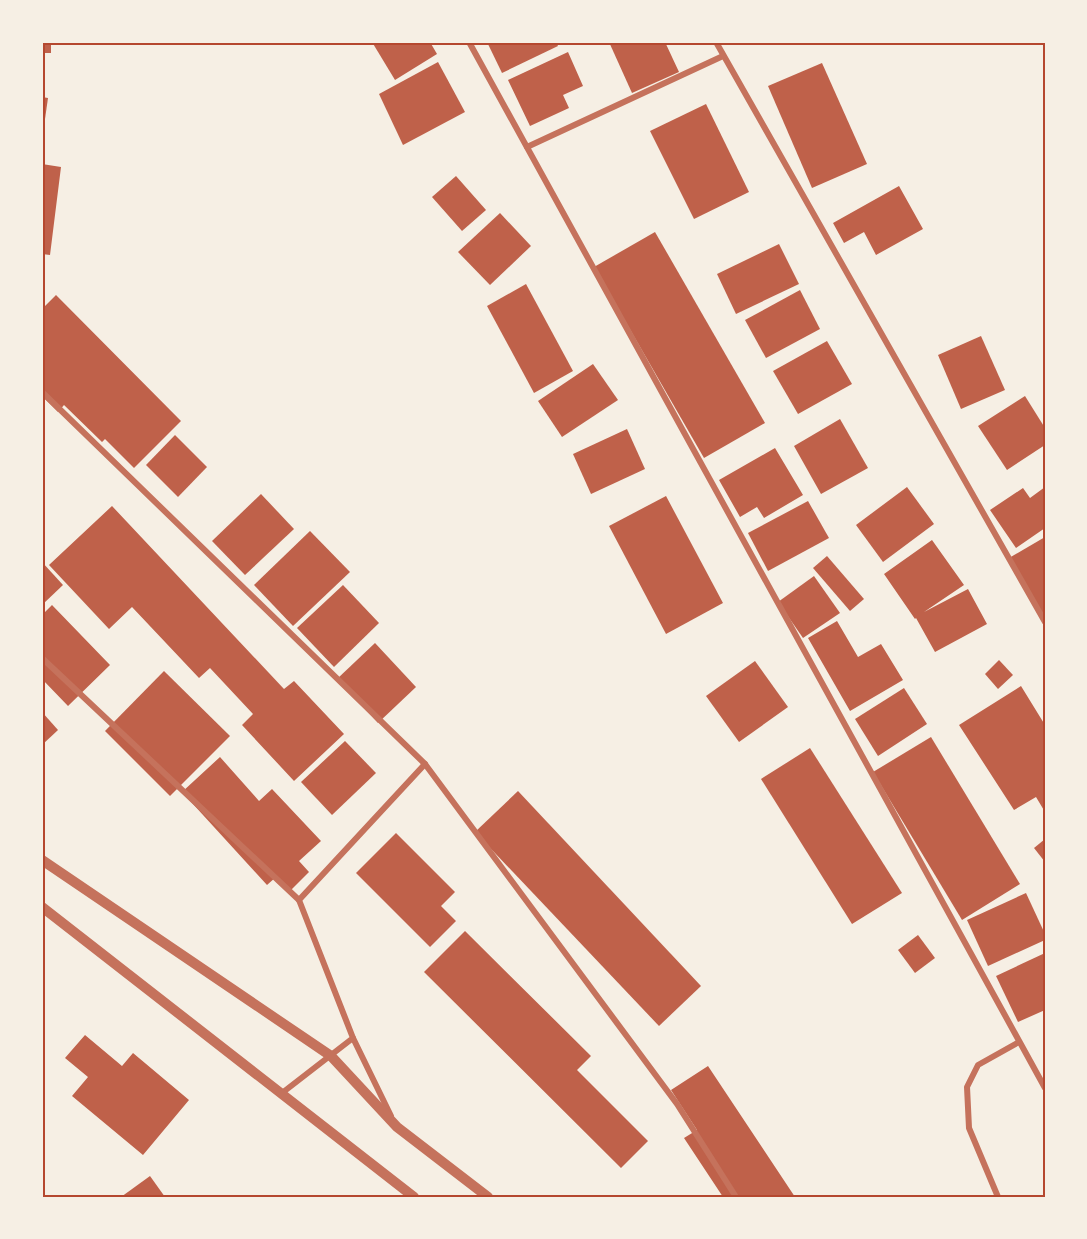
<svg xmlns="http://www.w3.org/2000/svg" width="1087" height="1239" viewBox="0 0 1087 1239" font-family="Raleway,sans-serif">
	<style>
		.building { fill: #bf614a }
		.lines { fill: none; stroke-linecap: round; stroke-linejoin: round }
		.minor { stroke: #c5725c; stroke-width: 6 }
		.tertiary { stroke: #c5725c; stroke-width: 10 }
		.neatline { fill: none; stroke: #b5482f; stroke-width: 2 }
	</style>
	<rect width="100%" height="100%" fill="#f6efe4"/>
	<!-- building -->
	<g class="building">
		<rect x="42" y="42" width="9" height="11"/>
		<path d="M 372,42 L 430,42 L 437,54 L 395,80 Z"/>
		<path d="M 487,42 L 556,42 L 558,46 L 502,73 Z"/>
		<path d="M 609,42 L 665,42 L 679,72 L 632,93 Z"/>
		<path d="M 568,52 L 583,86 L 563,95 L 569,108 L 530,126 L 508,80 Z"/>
		<path d="M 438,62 L 465,112 L 403,145 L 379,94 Z"/>
		<path d="M 822,63 L 867,164 L 812,188 L 768,86 Z"/>
		<path d="M 42,97 L 48,98 L 43,133 L 42,133 Z"/>
		<path d="M 706,104 L 749,192 L 694,219 L 650,131 Z"/>
		<path d="M 42,164 L 61,167 L 50,255 L 42,254 Z"/>
		<path d="M 456,176 L 486,210 L 462,231 L 432,197 Z"/>
		<path d="M 899,186 L 923,229 L 876,255 L 864,232 L 844,243 L 833,223 Z"/>
		<path d="M 500,213 L 531,246 L 490,285 L 458,252 Z"/>
		<path d="M 655,232 L 765,423 L 704,458 L 594,267 Z"/>
		<path d="M 779,244 L 799,284 L 736,314 L 717,274 Z"/>
		<path d="M 526,284 L 573,371 L 534,393 L 487,306 Z"/>
		<path d="M 800,290 L 820,329 L 766,358 L 745,320 Z"/>
		<path d="M 56,295 L 181,421 L 134,468 L 105,439 L 102,442 L 64,405 L 58,412 L 42,396 L 42,309 Z"/>
		<path d="M 981,336 L 1005,390 L 961,409 L 938,355 Z"/>
		<path d="M 827,341 L 852,384 L 798,414 L 773,371 Z"/>
		<path d="M 593,364 L 618,400 L 562,437 L 538,401 Z"/>
		<path d="M 1025,396 L 1045,428 L 1045,445 L 1007,470 L 978,426 Z"/>
		<path d="M 840,419 L 868,468 L 821,494 L 794,446 Z"/>
		<path d="M 627,429 L 645,469 L 591,494 L 573,454 Z"/>
		<path d="M 175,435 L 207,467 L 178,497 L 146,465 Z"/>
		<path d="M 775,448 L 803,495 L 764,518 L 757,507 L 740,517 L 719,480 Z"/>
		<path d="M 907,487 L 934,524 L 883,562 L 856,525 Z"/>
		<path d="M 1045,487 L 1045,528 L 1016,548 L 990,510 L 1023,488 L 1030,498 Z"/>
		<path d="M 261,494 L 294,529 L 245,575 L 212,541 Z"/>
		<path d="M 666,496 L 723,603 L 666,634 L 609,526 Z"/>
		<path d="M 808,501 L 829,538 L 768,571 L 748,533 Z"/>
		<path d="M 112,506 L 284,689 L 294,681 L 344,734 L 294,781 L 242,725 L 253,714 L 210,668 L 199,678 L 132,607 L 109,629 L 49,565 Z"/>
		<path d="M 310,531 L 350,572 L 293,626 L 254,585 Z"/>
		<path d="M 1045,537 L 1045,619 L 1009,558 Z"/>
		<path d="M 932,540 L 964,585 L 924,612 L 968,589 L 987,624 L 935,652 L 916,618 L 915,619 L 884,574 Z"/>
		<path d="M 827,556 L 864,599 L 850,611 L 813,568 Z"/>
		<path d="M 42,562 L 63,585 L 42,605 Z"/>
		<path d="M 814,576 L 840,613 L 803,638 L 778,602 Z"/>
		<path d="M 343,585 L 379,623 L 334,667 L 297,628 Z"/>
		<path d="M 52,605 L 110,665 L 68,706 L 42,679 L 42,638 L 45,635 L 42,631 L 42,615 Z"/>
		<path d="M 837,621 L 858,657 L 881,644 L 903,680 L 850,711 L 808,638 Z"/>
		<path d="M 375,643 L 416,687 L 378,723 L 337,679 Z"/>
		<path d="M 999,660 L 1013,675 L 998,689 L 985,674 Z"/>
		<path d="M 755,661 L 788,707 L 739,742 L 706,696 Z"/>
		<path d="M 164,671 L 230,736 L 170,796 L 105,731 Z"/>
		<path d="M 1021,686 L 1045,725 L 1045,812 L 1036,797 L 1014,810 L 959,725 Z"/>
		<path d="M 904,688 L 927,724 L 878,756 L 855,719 Z"/>
		<path d="M 42,712 L 58,730 L 42,745 Z"/>
		<path d="M 931,737 L 1020,884 L 962,920 L 873,772 Z"/>
		<path d="M 345,741 L 376,773 L 332,815 L 301,782 Z"/>
		<path d="M 810,748 L 902,893 L 852,924 L 761,779 Z"/>
		<path d="M 220,757 L 259,801 L 272,789 L 321,841 L 299,861 L 309,872 L 289,892 L 276,877 L 267,885 L 182,792 Z"/>
		<path d="M 518,791 L 701,986 L 659,1026 L 475,832 Z"/>
		<path d="M 396,833 L 455,892 L 441,906 L 456,921 L 430,947 L 356,873 Z"/>
		<path d="M 1045,839 L 1045,862 L 1034,848 Z"/>
		<path d="M 1026,893 L 1045,934 L 1045,940 L 988,966 L 967,920 Z"/>
		<path d="M 465,931 L 591,1056 L 577,1070 L 648,1141 L 621,1168 L 424,972 Z"/>
		<path d="M 918,935 L 935,958 L 915,973 L 898,950 Z"/>
		<path d="M 1045,953 L 1045,1010 L 1018,1022 L 996,976 Z"/>
		<path d="M 85,1035 L 122,1066 L 133,1053 L 189,1100 L 143,1155 L 72,1096 L 88,1077 L 65,1058 Z"/>
		<path d="M 708,1066 L 795,1197 L 723,1197 L 684,1138 L 697,1130 L 671,1090 Z"/>
		<path d="M 150,1176 L 165,1197 L 121,1197 Z"/>
	</g>
	<g class="lines">
		<!-- minor -->
		<g class="minor">
			<path d="M 469,42 L 1045,1088"/>
			<path d="M 716,42 L 1045,622"/>
			<path d="M 527,147 L 723,56"/>
			<path d="M 42,392 L 425,764 L 677,1104 L 736,1197"/>
			<path d="M 42,658 L 299,900"/>
			<path d="M 353,1038 L 391,1116"/>
			<path d="M 282,1093 L 353,1038 L 299,900 L 425,764"/>
			<path d="M 998,1197 L 969,1128 L 967,1087 L 978,1065 L 1019,1042"/>
		</g>
		<!-- tertiary -->
		<g class="tertiary">
			<path d="M 42,860 L 331,1056 L 397,1127 L 488,1197"/>
			<path d="M 42,907 L 414,1197"/>
		</g>
	</g>
	<!-- border -->
	<rect width="1087" height="1239" fill="none" stroke="#f6efe4" stroke-width="87"/>
	<rect x="44" y="44" width="1000" height="1152" class="neatline"/>
</svg>
